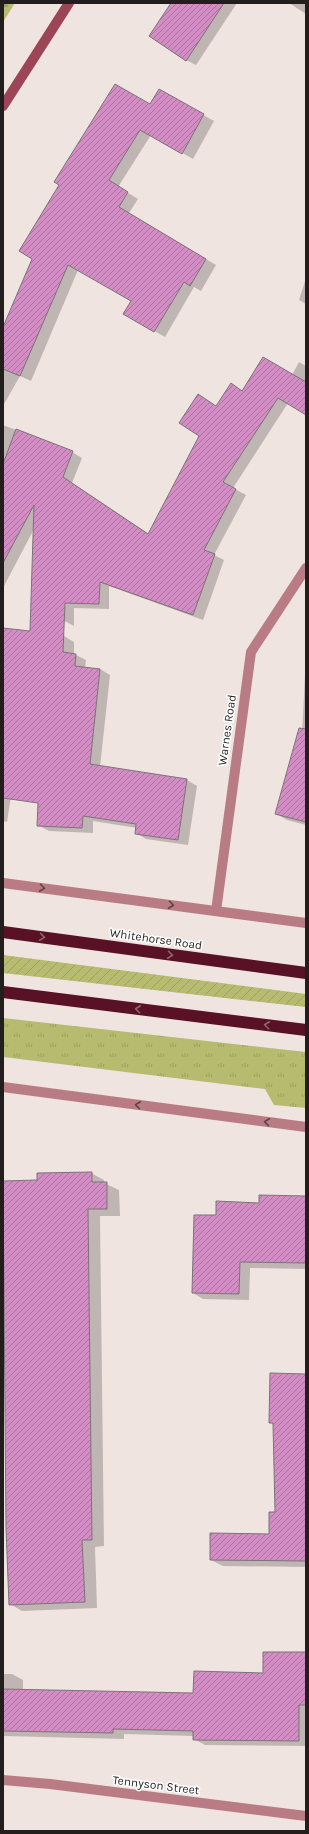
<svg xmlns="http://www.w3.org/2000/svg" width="309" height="1834" viewBox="0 0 309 1834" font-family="Karla,sans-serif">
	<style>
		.grass { fill: url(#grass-tufts) }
		.forest { fill: url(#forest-firs) }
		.garden { fill: url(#garden-furrows) }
		.shadow { fill: #0003 }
		.building { fill: url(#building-hatch); stroke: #7b7379 }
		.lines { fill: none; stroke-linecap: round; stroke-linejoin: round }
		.street { stroke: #b97c85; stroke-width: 10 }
		.secondary { stroke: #9c4557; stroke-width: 10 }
		.highway { stroke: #581125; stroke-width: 12 }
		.oneway { stroke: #5e4447 }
		.oneway2 { stroke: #926471 }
		.labels { text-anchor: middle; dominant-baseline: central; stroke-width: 3; stroke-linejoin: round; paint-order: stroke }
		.street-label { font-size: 12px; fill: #221e1d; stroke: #fff }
	</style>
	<defs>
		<pattern id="grass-tufts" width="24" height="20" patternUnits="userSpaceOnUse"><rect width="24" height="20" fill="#b6bb6f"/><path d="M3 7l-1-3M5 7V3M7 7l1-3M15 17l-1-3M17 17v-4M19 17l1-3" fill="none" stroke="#9ca060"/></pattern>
		<pattern id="forest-firs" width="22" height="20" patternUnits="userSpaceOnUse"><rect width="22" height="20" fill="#b6bb6f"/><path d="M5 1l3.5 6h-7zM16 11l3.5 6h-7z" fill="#9ca060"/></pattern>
		<pattern id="garden-furrows" width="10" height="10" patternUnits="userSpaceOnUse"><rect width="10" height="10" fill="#b6bb6f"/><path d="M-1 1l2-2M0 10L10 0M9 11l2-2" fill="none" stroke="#9ca060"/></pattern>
		<pattern id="building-hatch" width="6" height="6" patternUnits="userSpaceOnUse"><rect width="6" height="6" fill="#d38dc4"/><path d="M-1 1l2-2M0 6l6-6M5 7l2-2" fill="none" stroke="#ab739f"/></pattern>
	</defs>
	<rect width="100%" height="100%" fill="#efe4e0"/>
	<!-- grass -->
	<path class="grass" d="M 3,1018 L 306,1052 L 306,1108 L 274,1105 L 265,1089 L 3,1057 Z"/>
	<!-- forest -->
	<path class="forest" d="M 3,3 L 15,3 L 3,22 Z"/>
	<!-- garden -->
	<path class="garden" d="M 3,955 L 306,994 L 306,1007 L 3,973 Z"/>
	<!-- shadow -->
	<g class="shadow">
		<path d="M 172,3 L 237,3 L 196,65 L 186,60 Z"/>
		<path d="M 289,3 L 306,3 L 306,14 Z"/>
		<path d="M 159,90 L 214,121 L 193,159 L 151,135 L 118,187 L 138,199 L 129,213 L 216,265 L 201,291 L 194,287 L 165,337 L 124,314 L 132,301 L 78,270 L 31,381 L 20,376 L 3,406 L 3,323 L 5,324 Z"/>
		<path d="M 306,278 L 306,304 L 299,300 Z"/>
		<path d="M 299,362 L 306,366 L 306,414 L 288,403 L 233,488 L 246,495 L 214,555 L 224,560 L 203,620 L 109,586 L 109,609 L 74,608 L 74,626 L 42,609 L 34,529 L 3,588 L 3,425 L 72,452 L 82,458 L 72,483 L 149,534 L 217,407 L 243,392 L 292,375 Z"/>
		<path d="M 3,629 L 64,636 L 74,642 L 74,654 L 86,660 L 85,668 L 100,669 L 110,675 L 100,767 L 187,780 L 197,786 L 188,845 L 146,839 L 136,833 L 137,828 L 93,821 L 93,833 L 49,831 L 38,825 L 44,690 L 28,688 L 7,822 L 3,821 Z"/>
		<path d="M 305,674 L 306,674 L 306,737 L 302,735 Z"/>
		<path d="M 306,774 L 306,825 L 287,820 L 276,814 Z"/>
		<path d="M 91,1173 L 104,1180 L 104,1183 L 119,1190 L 120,1216 L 100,1216 L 104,1546 L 95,1547 L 97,1608 L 22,1611 L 10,1604 L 3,1182 L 38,1181 Z"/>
		<path d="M 306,1197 L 306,1269 L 250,1268 L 249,1300 L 203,1299 L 193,1293 L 217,1216 L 260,1204 Z"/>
		<path d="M 306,1375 L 306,1567 L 223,1566 L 211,1560 L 270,1535 L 276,1513 L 274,1425 L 270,1422 Z"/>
		<path d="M 306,1653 L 306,1746 L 205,1745 L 194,1739 L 194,1736 L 124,1734 L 124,1739 L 3,1736 L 3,1674 L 12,1674 L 23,1680 L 23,1690 L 194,1694 L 263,1674 Z"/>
	</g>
	<!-- building -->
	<g class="building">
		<path d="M 171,3 L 224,3 L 186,61 L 149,36 Z"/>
		<path d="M 115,84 L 150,104 L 159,89 L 204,114 L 182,154 L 140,130 L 109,180 L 128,192 L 119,207 L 206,259 L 190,286 L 184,282 L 154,332 L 123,314 L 131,301 L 68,265 L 20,376 L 3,369 L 3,327 L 32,259 L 19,251 L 59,185 L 54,182 Z"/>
		<path d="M 263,357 L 306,382 L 306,415 L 278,398 L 223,482 L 236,489 L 204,550 L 215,554 L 193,615 L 100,582 L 99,604 L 65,603 L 63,652 L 76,654 L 75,666 L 100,669 L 90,764 L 187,779 L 178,840 L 135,834 L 136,824 L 83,816 L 82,828 L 37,826 L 38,803 L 3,798 L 3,628 L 30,631 L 34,505 L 3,563 L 3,464 L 16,429 L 73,451 L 63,477 L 148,534 L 199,436 L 179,423 L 198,394 L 216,406 L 231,383 L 242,391 Z"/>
		<path d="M 299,728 L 306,729 L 306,822 L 275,814 Z"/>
		<path d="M 92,1172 L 92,1182 L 107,1182 L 107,1209 L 88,1209 L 92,1540 L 82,1540 L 85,1602 L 9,1605 L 6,1528 L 3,1181 L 37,1180 L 37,1173 Z"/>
		<path d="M 259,1195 L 306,1196 L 306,1263 L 240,1262 L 239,1294 L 192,1293 L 194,1215 L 216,1215 L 216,1201 L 259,1203 Z"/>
		<path d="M 270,1373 L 306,1374 L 306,1561 L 210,1560 L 210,1533 L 269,1534 L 269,1512 L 275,1512 L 273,1423 L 269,1423 Z"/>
		<path d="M 263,1652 L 306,1652 L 306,1705 L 299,1705 L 299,1741 L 193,1740 L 193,1731 L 113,1729 L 113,1733 L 3,1731 L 3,1689 L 193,1693 L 194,1671 L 263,1673 Z"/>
	</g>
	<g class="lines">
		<!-- street -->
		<g class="street">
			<path d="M 3,883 L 306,923"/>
			<path d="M 216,911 L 251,652 L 306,568"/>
			<path d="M 3,1087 L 306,1127"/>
			<path d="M 3,1780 L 50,1784 L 306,1816"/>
		</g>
		<!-- secondary -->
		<path class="secondary" d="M 3,106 L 69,3"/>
		<!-- highway -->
		<g class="highway">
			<path d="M 3,932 L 306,973"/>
			<path d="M 3,992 L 306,1030"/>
		</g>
	</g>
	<!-- one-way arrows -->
	<defs><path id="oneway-chevron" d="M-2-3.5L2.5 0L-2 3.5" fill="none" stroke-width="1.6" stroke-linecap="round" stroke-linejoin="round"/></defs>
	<g class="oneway">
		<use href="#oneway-chevron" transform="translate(42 888) rotate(7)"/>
		<use href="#oneway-chevron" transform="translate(171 905) rotate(7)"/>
		<use href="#oneway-chevron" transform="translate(138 1105) rotate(-172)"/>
		<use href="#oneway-chevron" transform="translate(267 1122) rotate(-172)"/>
	</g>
	<g class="oneway2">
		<use href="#oneway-chevron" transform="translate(42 937) rotate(8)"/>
		<use href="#oneway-chevron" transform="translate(170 955) rotate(8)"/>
		<use href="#oneway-chevron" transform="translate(138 1009) rotate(-173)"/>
		<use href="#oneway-chevron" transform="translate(267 1025) rotate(-173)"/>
	</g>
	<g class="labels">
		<!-- street labels -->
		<g class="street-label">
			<text transform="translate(227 730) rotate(-82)">Warnes Road</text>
			<text transform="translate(156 939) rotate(8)">Whitehorse Road</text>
			<text transform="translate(156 1785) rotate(7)">Tennyson Street</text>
		</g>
	</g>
	<!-- border -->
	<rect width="309" height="1834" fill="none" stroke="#221e1d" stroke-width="8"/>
</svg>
